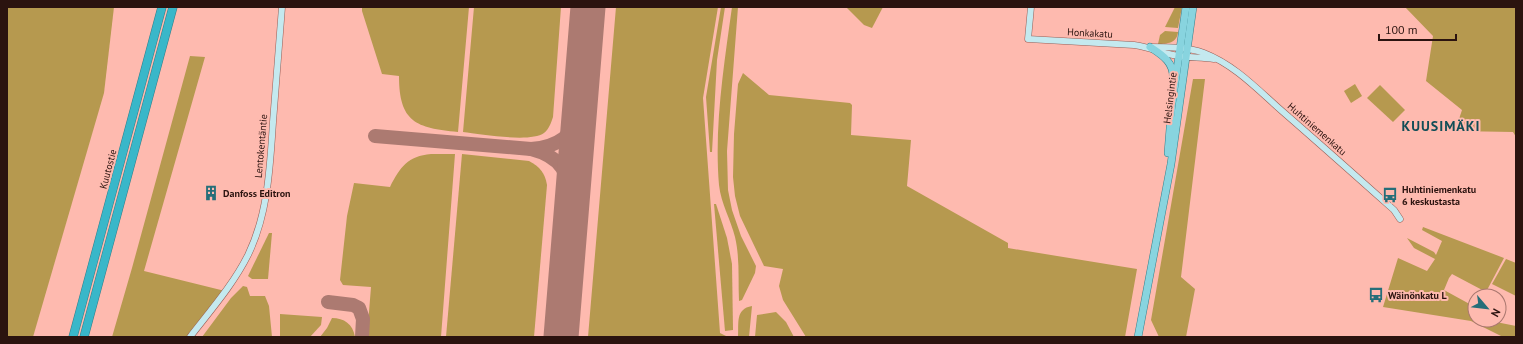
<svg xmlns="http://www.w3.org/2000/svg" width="1523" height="344" viewBox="0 0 1523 344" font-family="'PT Sans',sans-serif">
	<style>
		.green { fill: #b6994f }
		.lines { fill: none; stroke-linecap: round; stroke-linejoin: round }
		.taxiway { stroke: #ac7a71; stroke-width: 14 }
		.runway { stroke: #ac7a71; stroke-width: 35 }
		.secondary-casing { stroke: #995d54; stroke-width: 7 }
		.primary-casing { stroke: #347e88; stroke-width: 8 }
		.highway-casing { stroke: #347e88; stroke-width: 9 }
		.secondary { stroke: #c4e9ef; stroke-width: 6 }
		.primary { stroke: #88d4df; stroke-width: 7 }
		.highway { stroke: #39b7c9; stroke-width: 8 }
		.labels { text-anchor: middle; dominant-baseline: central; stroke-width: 4; stroke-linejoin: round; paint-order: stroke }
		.street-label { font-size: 10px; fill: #2b130f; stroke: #febaaf }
		.poi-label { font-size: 10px; font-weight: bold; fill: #2b130f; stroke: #febaaf; text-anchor: start }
		.district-label { font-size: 14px; font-weight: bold; letter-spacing: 1px; fill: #114d56; stroke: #febaaf }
	</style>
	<rect width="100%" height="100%" fill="#febaaf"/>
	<!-- green -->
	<g class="green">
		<path d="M 7,7 L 114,7 L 104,93 L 33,337 L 7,337 Z"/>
		<path d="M 362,7 L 469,7 L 458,132 C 416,128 399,122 399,76 L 382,74 L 362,11 Z"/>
		<path d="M 474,7 L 561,7 L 553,117 C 551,123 549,129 544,133 C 530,143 481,134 463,132 Z"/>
		<path d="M 616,7 L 718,7 L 703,98 L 720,333 L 728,337 L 588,337 Z"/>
		<path d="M 721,7 L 725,7 L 717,60 L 712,152 L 710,152 L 706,97 Z"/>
		<path d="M 732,7 L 738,7 L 727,151 L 728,190 L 732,210 L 741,236 L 756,266 L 755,273 L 742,300 L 739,301 C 738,280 740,258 735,237 C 731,220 721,204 719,185 C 714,127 724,65 732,7 Z"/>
		<path d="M 846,7 L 883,7 L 872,28 L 864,25 Z"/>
		<path d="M 1175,7 L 1182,7 L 1178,28 L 1165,27 Z"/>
		<path d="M 1405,7 L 1516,7 L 1516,137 L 1513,132 L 1455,131 L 1462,110 L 1426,81 L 1433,36 Z"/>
		<path d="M 1165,31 L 1178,32 C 1177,43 1167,44 1158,44 L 1160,35 Z"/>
		<path d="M 190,56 L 205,57 L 144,271 L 225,291 L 190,337 L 112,337 L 132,268 Z"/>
		<path d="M 743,73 L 769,95 L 850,103 L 852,105 L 851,135 L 911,140 L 907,186 L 1008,243 L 1008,248 L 1137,269 L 1125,337 L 806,337 L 783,300 L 779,286 L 783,269 L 764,266 L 740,216 L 735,196 L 733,177 L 734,134 L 738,84 Z"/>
		<path d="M 1193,79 L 1205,79 L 1181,277 L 1195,289 L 1186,337 L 1159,337 L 1151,320 Z"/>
		<path d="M 1355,84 L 1362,96 L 1351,103 L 1344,91 Z"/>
		<path d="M 1380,85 L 1405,110 L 1393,122 L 1367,98 Z"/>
		<path d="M 431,154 L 455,154 L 441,337 L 367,337 L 371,287 L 343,285 L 340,280 L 347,216 L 354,183 L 390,187 C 400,167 408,156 431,154 Z"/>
		<path d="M 462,154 L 529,161 C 540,167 545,173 547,185 L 534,337 L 446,337 Z"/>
		<path d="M 714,204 L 716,204 L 727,238 L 732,264 L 733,330 L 725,331 Z"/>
		<path d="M 1423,227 L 1504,258 L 1486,292 L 1452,274 L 1449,278 L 1444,290 L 1475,307 L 1475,320 L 1492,320 L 1496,322 L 1516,326 L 1516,337 L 1503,337 L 1471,321 L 1383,307 L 1398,258 L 1427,271 L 1435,259 L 1414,248 L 1407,238 L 1434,252 L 1436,255 L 1442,241 L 1422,230 Z"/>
		<path d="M 269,233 L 272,233 L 268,279 L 252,279 L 248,276 Z"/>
		<path d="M 1506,259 L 1516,263 L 1516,296 L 1492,284 Z"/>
		<path d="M 243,286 L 247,287 L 250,296 L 265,296 L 269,306 L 272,337 L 202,337 L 231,298 Z"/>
		<path d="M 752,306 L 749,337 L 738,337 C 739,323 735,309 752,306 Z"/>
		<path d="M 776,312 L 786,322 L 794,337 L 755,337 L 757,315 Z"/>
		<path d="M 280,314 L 322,317 L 321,325 L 310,337 L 280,337 Z"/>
		<path d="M 332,318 C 344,318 353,324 355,337 L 320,337 L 327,328 Z"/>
	</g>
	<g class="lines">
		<!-- taxiway -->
		<g class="taxiway">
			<path d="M 375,136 L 531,149"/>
			<path d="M 572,203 C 569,173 562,157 531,149 C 558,147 575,136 580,108"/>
			<path d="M 328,302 L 353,305 L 359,308 L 363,319 L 362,337"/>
		</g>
		<!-- runway -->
		<path class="runway" d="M 561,337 L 588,7"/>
		<defs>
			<g id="secondary">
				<path d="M 1031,7 L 1028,39 L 1134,45 C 1149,47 1159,52 1173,55 C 1187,58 1200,57 1214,59"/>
				<path d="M 1150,47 C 1168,47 1188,47 1204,53 C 1235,65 1258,90 1282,111 C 1320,144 1357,177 1394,210 L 1400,219"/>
				<path d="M 190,337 C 210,311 233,285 248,255 C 268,214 270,167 273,122 C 276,84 279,45 282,7"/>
			</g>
			<g id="primary">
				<path d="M 1150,47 C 1162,55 1174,62 1173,78"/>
				<path d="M 1168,153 L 1172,104 L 1186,7"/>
				<path d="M 1138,337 L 1171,164 L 1193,7"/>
			</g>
			<g id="highway">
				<path d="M 73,337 L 162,7"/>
				<path d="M 84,337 L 173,7"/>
			</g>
		</defs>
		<!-- secondary casing -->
		<use href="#secondary" class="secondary-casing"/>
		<!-- primary casing -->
		<use href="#primary" class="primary-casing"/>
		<!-- highway casing -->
		<use href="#highway" class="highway-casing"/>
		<!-- secondary -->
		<use href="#secondary" class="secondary"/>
		<!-- primary -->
		<use href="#primary" class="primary"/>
		<!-- highway -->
		<use href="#highway" class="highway"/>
	</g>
	<!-- icons -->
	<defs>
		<symbol id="building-bare" viewBox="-9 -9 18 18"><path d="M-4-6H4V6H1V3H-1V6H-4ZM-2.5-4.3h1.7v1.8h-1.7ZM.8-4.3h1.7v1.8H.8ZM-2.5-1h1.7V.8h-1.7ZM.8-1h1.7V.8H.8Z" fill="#256e79" stroke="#febaaf" stroke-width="2.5" paint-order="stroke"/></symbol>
		<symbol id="bus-bare" viewBox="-9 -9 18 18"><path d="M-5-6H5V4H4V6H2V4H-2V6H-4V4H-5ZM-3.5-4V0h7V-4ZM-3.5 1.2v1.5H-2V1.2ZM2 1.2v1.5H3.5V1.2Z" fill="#256e79" stroke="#febaaf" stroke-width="2.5" paint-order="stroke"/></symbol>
	</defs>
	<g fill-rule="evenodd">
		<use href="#building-bare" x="200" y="182" width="22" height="22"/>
		<use href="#bus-bare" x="1379" y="184" width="22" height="22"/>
		<use href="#bus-bare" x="1365" y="284" width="22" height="22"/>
	</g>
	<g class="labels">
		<!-- street labels -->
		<g class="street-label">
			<text transform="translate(1090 33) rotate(3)">Honkakatu</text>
			<text transform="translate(1170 98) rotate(-83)">Helsingintie</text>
			<text transform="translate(1317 129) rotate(41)">Huhtiniemenkatu</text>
			<text transform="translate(261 146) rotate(-85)">Lentokentäntie</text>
			<text transform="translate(108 169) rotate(-75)">Kuutostie</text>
		</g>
		<!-- poi labels -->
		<g class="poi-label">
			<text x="1402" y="189">Huhtiniemenkatu<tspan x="1402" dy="12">6 keskustasta</tspan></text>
			<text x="223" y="193">Danfoss Editron</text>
			<text x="1388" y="295">Wäinönkatu L</text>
		</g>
		<!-- district labels -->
		<g class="district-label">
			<text x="1441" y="126">KUUSIMÄKI</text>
		</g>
	</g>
	<!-- border -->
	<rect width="1523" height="344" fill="none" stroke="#2b130f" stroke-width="16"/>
	<!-- north arrow -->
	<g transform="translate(1487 308) rotate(118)"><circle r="19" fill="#febaaf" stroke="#aa776f"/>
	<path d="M0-3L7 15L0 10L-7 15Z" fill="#256e79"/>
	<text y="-6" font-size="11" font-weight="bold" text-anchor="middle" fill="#2b130f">N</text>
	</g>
	<!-- scale -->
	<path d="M1379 34v6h77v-6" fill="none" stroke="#2b130f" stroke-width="2"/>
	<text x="1385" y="34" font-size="12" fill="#2b130f" stroke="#febaaf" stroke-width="3" paint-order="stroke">100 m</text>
</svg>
